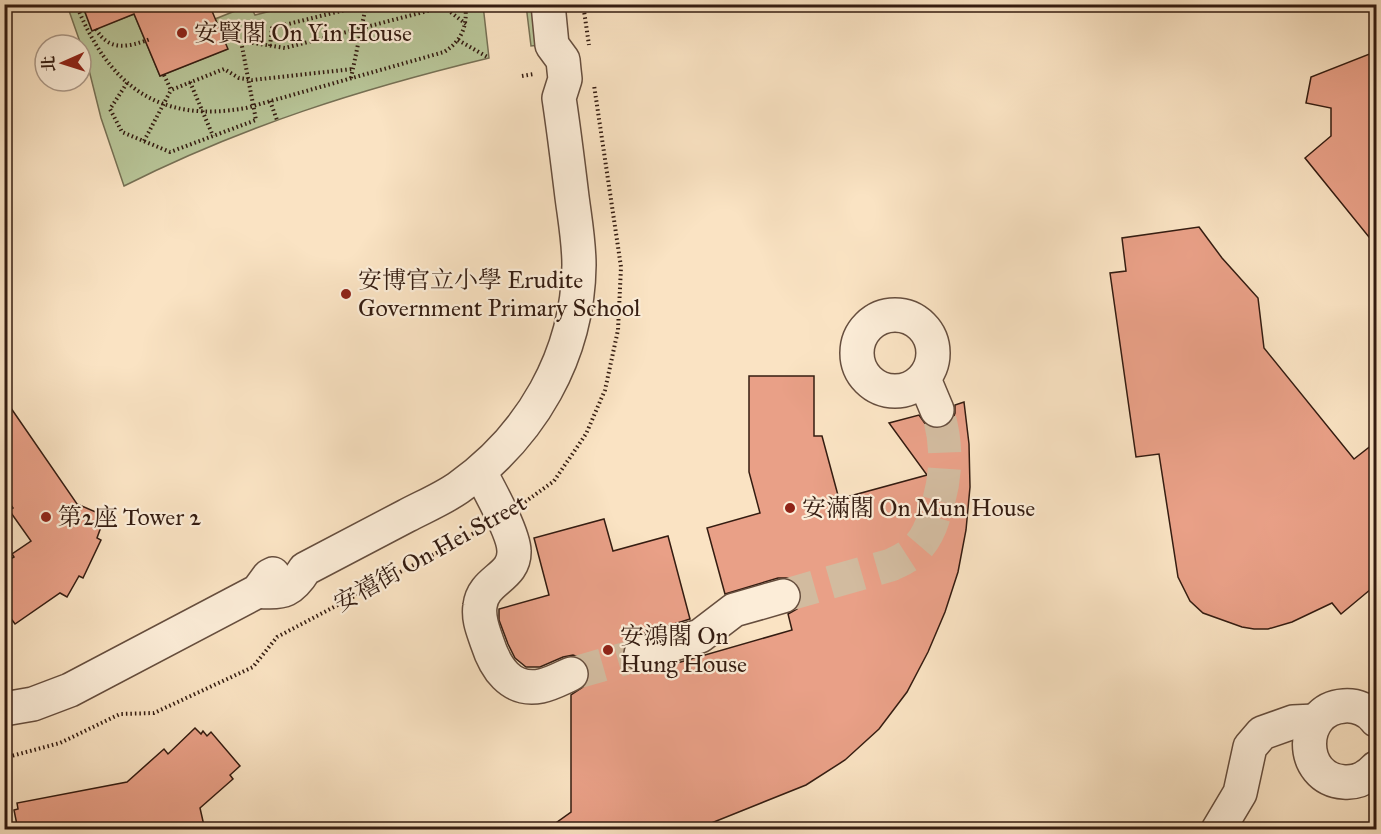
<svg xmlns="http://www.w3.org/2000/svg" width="1381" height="834" viewBox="0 0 1381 834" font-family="'IM FELL Great Primer','Noto Serif TC',serif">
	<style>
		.green { fill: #b8c598; stroke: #767054; stroke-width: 1.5 }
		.building { fill: #e9a087; stroke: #341c11; stroke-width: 1.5 }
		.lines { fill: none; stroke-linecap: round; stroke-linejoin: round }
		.minor-tunnel { stroke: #d2bb9f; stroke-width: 33; stroke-dasharray: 33 16; stroke-linecap: butt }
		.minor-casing { stroke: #664e3e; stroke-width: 36 }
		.path { stroke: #341c11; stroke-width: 4; stroke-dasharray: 1.5 3; stroke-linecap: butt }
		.minor { stroke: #fcedd8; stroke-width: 33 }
		.poi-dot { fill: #8f2418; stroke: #fcedd8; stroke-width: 2 }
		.labels { text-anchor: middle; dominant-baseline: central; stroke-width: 4.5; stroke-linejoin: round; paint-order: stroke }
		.poi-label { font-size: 24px; fill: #341c11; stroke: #fcedd8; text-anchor: start }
		.street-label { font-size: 24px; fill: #341c11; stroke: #fcedd8 }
	</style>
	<rect width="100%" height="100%" fill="#fae3c3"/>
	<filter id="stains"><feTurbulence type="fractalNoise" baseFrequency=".00333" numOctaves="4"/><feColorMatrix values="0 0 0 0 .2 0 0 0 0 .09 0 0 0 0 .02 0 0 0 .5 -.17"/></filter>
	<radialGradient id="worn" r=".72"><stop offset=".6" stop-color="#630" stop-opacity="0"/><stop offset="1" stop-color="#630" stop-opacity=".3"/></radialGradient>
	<!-- green -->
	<g class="green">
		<path d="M 67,5 L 82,5 L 92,30 L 134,14 L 160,76 L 227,49 L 215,19 L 250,5 L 255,15 L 294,5 L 483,5 L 489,58 C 361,89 243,126 124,186 L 101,118 L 87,62 Z"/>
		<path d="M 526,5 L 535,5 L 540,45 L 531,46 Z"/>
	</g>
	<!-- building -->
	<g class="building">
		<path d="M 82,4 L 209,4 L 228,49 L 160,76 L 134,14 L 92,31 Z"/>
		<path d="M 1377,51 L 1377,247 L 1305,158 L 1331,136 L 1331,108 L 1306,103 L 1311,77 Z"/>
		<path d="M 1199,227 L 1222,258 L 1258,298 L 1264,348 L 1354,459 L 1377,441 L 1377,584 L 1341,614 L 1332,603 L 1292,622 L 1268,629 L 1254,629 L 1242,627 L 1203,613 L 1190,601 L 1178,577 L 1159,454 L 1136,457 L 1110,273 L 1126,271 L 1122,238 Z"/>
		<path d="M 749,376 L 814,376 L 814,436 L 822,436 L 839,499 L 927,475 L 889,423 L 919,415 L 926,425 L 935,429 L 944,427 L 952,421 L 955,413 L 955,405 L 964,402 L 969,444 L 970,487 L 966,530 L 958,572 L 945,612 L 928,652 L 907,692 L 879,729 L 845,760 L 806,785 L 694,830 L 546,830 L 571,812 L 571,695 L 586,685 L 590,675 L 588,666 L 581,658 L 573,655 L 563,657 L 540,667 L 526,667 L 515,658 L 508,644 L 499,620 L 499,609 L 549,595 L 534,538 L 604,519 L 613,551 L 668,536 L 690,619 L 636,636 L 628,641 L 623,649 L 623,659 L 628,667 L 636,672 L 646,672 L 792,630 L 788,614 L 797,609 L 801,600 L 801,591 L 796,583 L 788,578 L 778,578 L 725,594 L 707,528 L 760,513 L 749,472 Z"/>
		<path d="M 4,398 L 77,504 L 105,516 L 97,538 L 101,540 L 83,578 L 79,576 L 67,597 L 60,593 L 15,624 L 4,609 L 4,563 L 14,557 L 12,554 L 31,541 L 9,510 L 13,508 L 4,495 Z"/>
		<path d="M 195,728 L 201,734 L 203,731 L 207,736 L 211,732 L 240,766 L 230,775 L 233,779 L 200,808 L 205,830 L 18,830 L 14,810 L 18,809 L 17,803 L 127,782 L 164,749 L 168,754 Z"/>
	</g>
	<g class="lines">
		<!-- minor-tunnel -->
		<g class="minor-tunnel">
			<path d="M 783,596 L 891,565 C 901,560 911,556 918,547 C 928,536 932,524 936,510 C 947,477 948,443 937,410"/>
			<path d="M 571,674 L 641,654"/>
		</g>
		<defs>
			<g id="minor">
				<circle cx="895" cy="353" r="38"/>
				<path d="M 924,379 L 937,410"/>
				<path d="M 480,472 C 489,489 514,534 514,551 C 515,578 483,579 480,606 C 478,619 483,630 487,642 C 495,667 510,692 541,686 C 551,684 562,678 571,674"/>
				<path d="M 258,591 C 284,594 292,590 305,569 C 339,551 373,533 406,516 C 423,507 442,499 458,488 C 531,436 578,356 579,265 C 579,242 575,220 572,197 C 568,164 564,131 559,98 L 565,79 L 564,70 L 563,60 L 552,45 L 548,4"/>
				<path d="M 641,654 L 700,636 L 734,610 L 783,596"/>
				<path d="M 4,709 L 33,704 L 70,690 L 258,591 L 269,576 L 273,574"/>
				<path d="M 1376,720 C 1369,710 1356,705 1344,706 C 1298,709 1298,779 1344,782 C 1357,783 1368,777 1376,768"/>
				<path d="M 1218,830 L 1240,793 L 1250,747 L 1262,733 L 1293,722 L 1315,721"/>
			</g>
		</defs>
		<!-- minor casing -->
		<use href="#minor" class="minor-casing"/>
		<!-- path -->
		<g class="path">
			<path d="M 76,4 C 108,84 157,124 246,108 L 444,52 C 462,41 468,25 465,4"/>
			<path d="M 440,4 L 466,24"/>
			<path d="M 583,4 L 589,45"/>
			<path d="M 96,29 C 109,52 129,47 150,39"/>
			<path d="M 458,40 L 489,58"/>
			<path d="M 270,46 L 272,28 L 369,4"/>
			<path d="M 164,75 L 171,90 L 224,69 L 239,78 L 252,80 L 353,69"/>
			<path d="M 522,76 L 534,74"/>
			<path d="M 351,78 L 366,6"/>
			<path d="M 190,82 L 213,136"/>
			<path d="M 127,83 L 110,109 L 122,132 L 170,152 L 256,120 L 241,41 L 285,48 L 443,7"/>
			<path d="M 270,101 L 277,120"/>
			<path d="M 144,141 L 171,90"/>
			<path d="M 525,502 L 554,481 L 586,434 L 605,390 L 618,330 L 621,267 L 594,85"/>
			<path d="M 4,758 L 60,743 L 120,714 L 154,713 L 253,667 L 277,637 L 478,531"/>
		</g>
		<!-- minor -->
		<use href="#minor" class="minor"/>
	</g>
	<!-- markers -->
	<g class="poi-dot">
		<circle cx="182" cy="33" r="6"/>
		<circle cx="346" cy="294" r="6"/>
		<circle cx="790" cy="508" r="6"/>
		<circle cx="46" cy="517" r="6"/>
		<circle cx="608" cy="650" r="6"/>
	</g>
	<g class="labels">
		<!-- poi labels -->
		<g class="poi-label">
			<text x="194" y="33">安賢閣 On Yin House</text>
			<text x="358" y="280">安博官立小學 Erudite<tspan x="358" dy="28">Government Primary School</tspan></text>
			<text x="802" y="508">安滿閣 On Mun House</text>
			<text x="58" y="517">第2座 Tower 2</text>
			<text x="620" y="636">安鴻閣 On<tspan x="620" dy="28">Hung House</tspan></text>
		</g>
		<!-- street labels -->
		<g class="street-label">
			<text transform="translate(430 553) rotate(-29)">安禧街 On Hei Street</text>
		</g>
	</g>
	<!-- margin -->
	<rect width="1381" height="834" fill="none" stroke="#fae3c3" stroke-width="24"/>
	<rect x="6" y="6" width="1369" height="822" fill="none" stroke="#341c11" stroke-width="3"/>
	<rect x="12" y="12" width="1357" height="810" fill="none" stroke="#341c11" stroke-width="1.5"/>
	<!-- north arrow -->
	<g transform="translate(63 63) rotate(267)"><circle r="28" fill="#fcedd8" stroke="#ac9988" stroke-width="1.5"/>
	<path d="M0-4.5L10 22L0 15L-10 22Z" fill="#8f2418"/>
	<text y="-9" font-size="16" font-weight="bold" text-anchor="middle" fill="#341c11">北</text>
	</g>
	<rect width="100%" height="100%" filter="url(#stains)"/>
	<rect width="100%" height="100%" fill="url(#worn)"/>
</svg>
